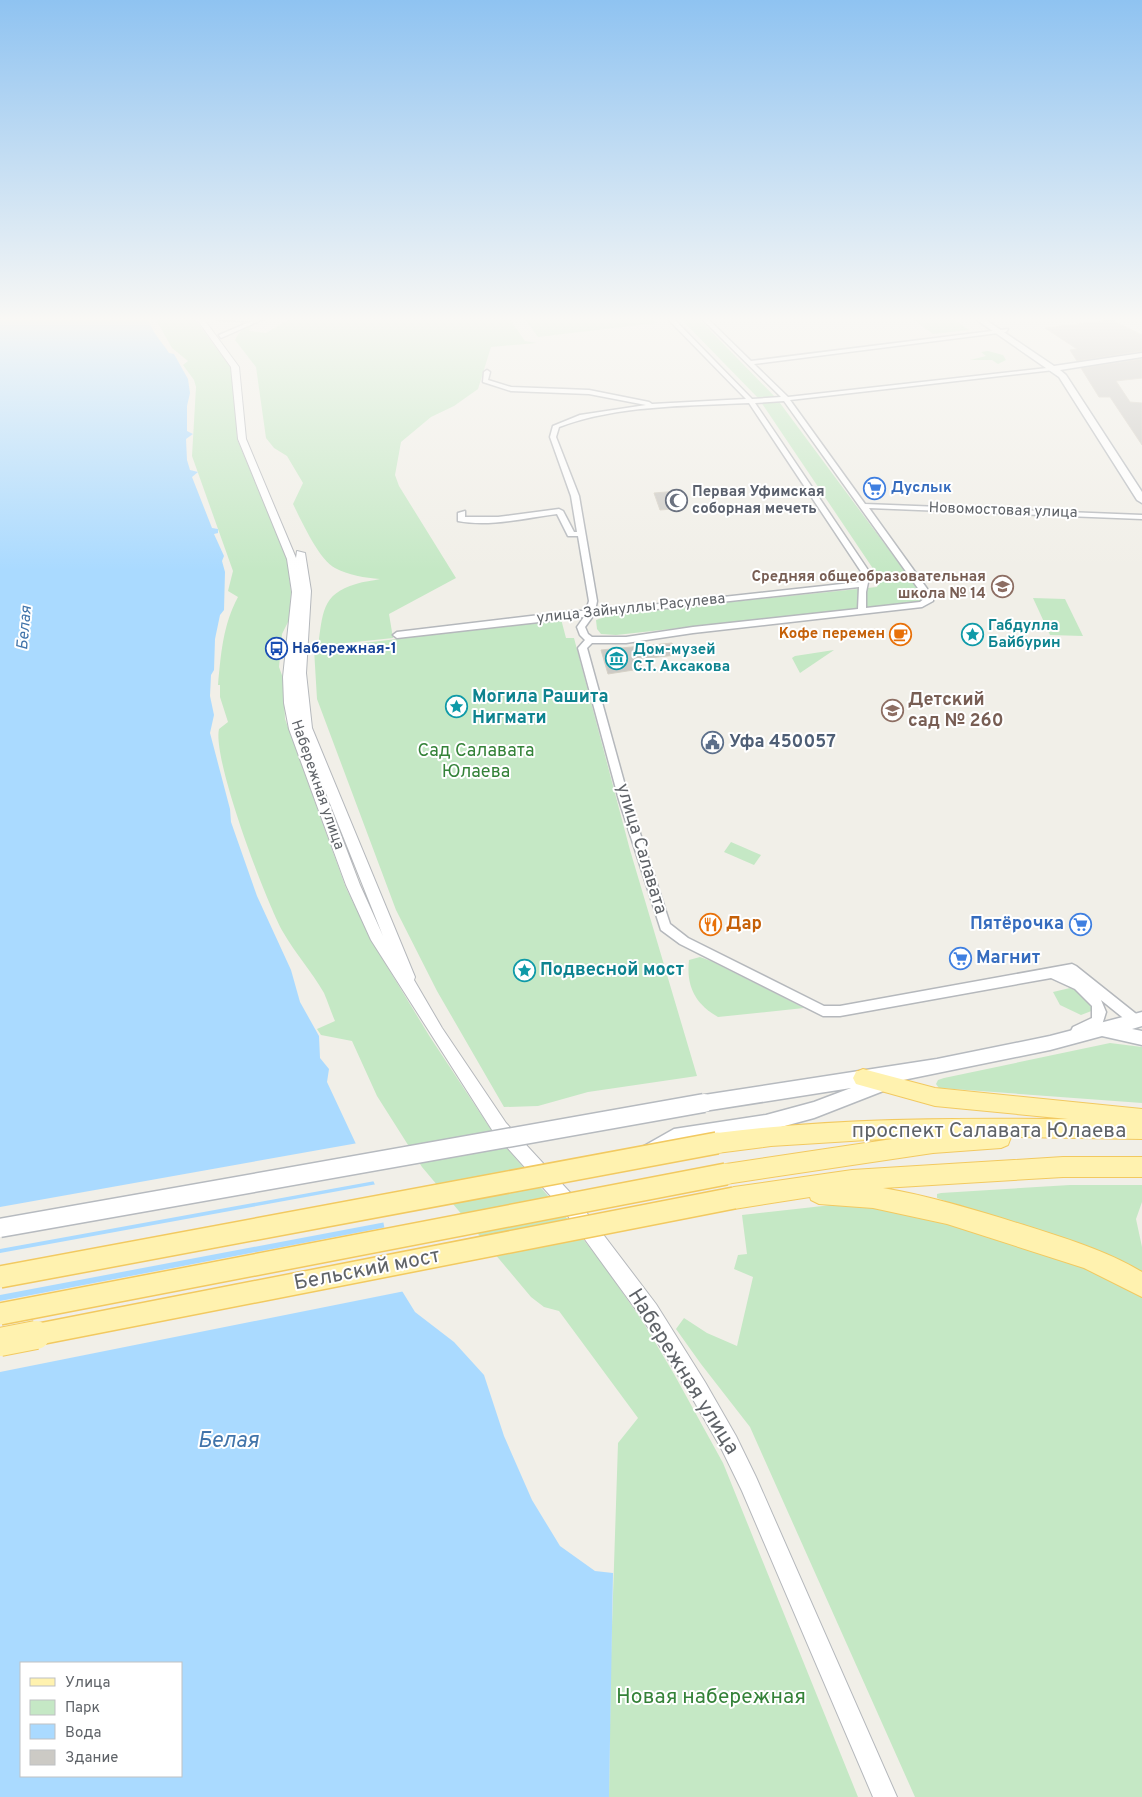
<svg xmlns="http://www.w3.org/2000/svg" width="1142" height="1797" viewBox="0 0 1142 1797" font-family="Overpass,sans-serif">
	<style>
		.green { fill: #c5e8c5 }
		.water { fill: #aadaff; fill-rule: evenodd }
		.pier { fill: #f1efe8 }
		.building { fill: #cccac5; stroke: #d6d1c6 }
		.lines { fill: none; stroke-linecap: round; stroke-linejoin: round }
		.minor-casing { stroke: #b5b8bc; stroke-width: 3 }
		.tertiary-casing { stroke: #b5b8bc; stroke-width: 2 }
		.secondary-casing { stroke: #b6babf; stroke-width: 3 }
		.primary-casing { stroke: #f2c960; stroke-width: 2 }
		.minor { fill: #fff; fill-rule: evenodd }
		.tertiary { fill: #fff; fill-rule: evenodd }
		.secondary { fill: #fff; fill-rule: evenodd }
		.primary { fill: #fff2af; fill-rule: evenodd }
		.secondary-bridge-casing { stroke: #b6babf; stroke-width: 21; stroke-linecap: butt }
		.primary-bridge-far1-casing { stroke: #f2c960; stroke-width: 24; stroke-linecap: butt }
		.primary-bridge-casing { stroke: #f2c960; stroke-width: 30; stroke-linecap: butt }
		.secondary-bridge { stroke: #fff; stroke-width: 18 }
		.primary-bridge-far1 { stroke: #fff2af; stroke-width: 21 }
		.primary-bridge { stroke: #fff2af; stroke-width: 28 }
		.labels { text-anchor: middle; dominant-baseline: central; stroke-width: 4; stroke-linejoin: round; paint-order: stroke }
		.far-shop-label { font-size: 15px; font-weight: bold; fill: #366cbe; stroke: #fff; text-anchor: start }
		.far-worship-label { font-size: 15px; font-weight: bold; fill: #5b616d; stroke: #fff; text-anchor: start }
		.far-street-label { font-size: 15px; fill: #5f6368; stroke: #fff }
		.far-education-label { font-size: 15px; font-weight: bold; fill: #785e54; stroke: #fff; text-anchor: end }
		.far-culture-label { font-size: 15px; font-weight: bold; fill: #0d838f; stroke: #fff; text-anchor: start }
		.far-food-label { font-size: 15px; font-weight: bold; fill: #c56008; stroke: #fff; text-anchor: end }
		.far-transit-label { font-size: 15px; font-weight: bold; fill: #164399; stroke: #fff; text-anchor: start }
		.far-water-label { font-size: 16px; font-style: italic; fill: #4174aa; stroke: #fff }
		.culture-label { font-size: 18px; font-weight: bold; fill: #0d838f; stroke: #fff; text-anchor: start }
		.education-label { font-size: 18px; font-weight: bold; fill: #785e54; stroke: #fff; text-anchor: start }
		.service-label { font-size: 18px; font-weight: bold; fill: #4e5e75; stroke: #fff; text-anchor: start }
		.park-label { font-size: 18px; fill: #348238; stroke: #fff }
		.street-label { font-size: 18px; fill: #5f6368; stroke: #fff }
		.food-label { font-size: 18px; font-weight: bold; fill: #c56008; stroke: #fff; text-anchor: start }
		.shop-label { font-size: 18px; font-weight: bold; fill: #366cbe; stroke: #fff; text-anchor: end }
		.near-street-label { font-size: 21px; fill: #5f6368; stroke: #fff }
		.near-park-label { font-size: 21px; fill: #348238; stroke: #fff }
		.near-water-label { font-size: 22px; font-style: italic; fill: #4174aa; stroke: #fff }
	</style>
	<rect width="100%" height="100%" fill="#f1efe8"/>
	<!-- green -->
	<g class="green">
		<path d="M 155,318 L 194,318 L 231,368 L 234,378 L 237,439 L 287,559 L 291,592 L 290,618 L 282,634 L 279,667 L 283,678 L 285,719 L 346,888 L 374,945 L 430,1037 L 492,1131 L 562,1212 L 604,1266 L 643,1322 L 674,1374 L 723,1463 L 858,1797 L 609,1797 L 611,1657 L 618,1443 L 638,1418 L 559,1311 L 544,1307 L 531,1297 L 422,1167 L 377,1096 L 352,1041 L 321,1035 L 317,1029 L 335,1021 C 331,1012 328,1002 324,993 C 312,972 295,953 283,932 C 266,902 212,759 219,729 L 228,722 L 220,697 L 220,685 L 218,685 C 221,653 223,625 238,597 L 228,591 L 233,571 L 192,456 L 196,387 L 194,380 L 183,365 L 188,361 L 172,348 Z"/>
		<path d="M 291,318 L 509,318 L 525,341 L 537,343 L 491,347 L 478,389 L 454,406 L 431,417 L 401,442 L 395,475 L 399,486 L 456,578 L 389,614 L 393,638 L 318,646 C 323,614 321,594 356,584 C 364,581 372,581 380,579 C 365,578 348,575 335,568 C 319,560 301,520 293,504 L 303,483 L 287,456 L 274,448 L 266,438 L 256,367 L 235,340 C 238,334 243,326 251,326 L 249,331 L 266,333 Z"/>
		<path d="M 524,318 L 651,318 L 656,323 L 538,337 Z"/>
		<path d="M 680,318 L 698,318 L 777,399 L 927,601 L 616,635 L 601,634 L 597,629 L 596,620 L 614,614 L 877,587 L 880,579 L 759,399 Z"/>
		<path d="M 911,318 L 952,318 L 969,330 L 933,334 Z"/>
		<path d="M 988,351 L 1003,355 L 1006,360 L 998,364 L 992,360 L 970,360 L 986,356 L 981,352 Z"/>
		<path d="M 1033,598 L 1065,599 L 1083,636 L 1050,635 Z"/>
		<path d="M 561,619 L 566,638 L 574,638 L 630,850 L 697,1076 L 588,1092 L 538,1106 L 504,1107 L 437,991 L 396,910 L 317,699 L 314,649 Z"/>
		<path d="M 834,650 L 800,673 L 792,658 L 795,656 Z"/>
		<path d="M 731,842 L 761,855 L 754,865 L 724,852 Z"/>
		<path d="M 700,957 L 711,961 L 804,1008 L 718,1017 C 695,1004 686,986 689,960 Z"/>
		<path d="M 1070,988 C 1083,992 1089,998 1094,1010 L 1081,1015 L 1060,1005 L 1053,992 Z"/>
		<path d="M 1110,1043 L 1142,1047 L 1142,1103 L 939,1088 L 936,1084 L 938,1080 L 944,1078 Z"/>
		<path d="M 1070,1185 L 1142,1185 L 1142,1202 L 1136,1219 L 1142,1247 L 1142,1274 L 937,1198 L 937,1194 L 941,1193 Z"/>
		<path d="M 859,1202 L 904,1207 L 1086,1265 L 1142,1294 L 1142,1797 L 915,1797 L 750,1427 L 701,1364 L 676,1329 L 684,1318 L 707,1333 L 737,1346 L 753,1277 L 734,1269 L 738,1255 L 747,1254 L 742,1215 Z"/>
	</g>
	<!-- water -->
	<path class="water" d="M 0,318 L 148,318 C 151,331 162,342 169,353 L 174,354 L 188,379 L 190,393 L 187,406 L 187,431 L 193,434 L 186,439 L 187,460 L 190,470 L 198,472 L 192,477 L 212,528 L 218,529 L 218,533 L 214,534 L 224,556 L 222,561 L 225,572 L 224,610 L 220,615 L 215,639 L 214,670 L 211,675 L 210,696 L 214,715 L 210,733 L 230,809 L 231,822 L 257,896 L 291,970 L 300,1002 L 319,1036 L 320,1058 L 329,1069 L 327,1082 L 377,1189 L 394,1278 L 415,1312 L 454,1342 L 484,1375 L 504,1436 L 532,1500 L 560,1546 L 595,1571 L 613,1573 L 609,1797 L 0,1797 ZM 21,1663 L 181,1663 L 181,1776 L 21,1776 Z"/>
	<!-- pier -->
	<g class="pier">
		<path d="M 358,1143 L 375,1181 L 0,1249 L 0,1207 Z"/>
		<path d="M 377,1184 L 386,1222 L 0,1295 L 0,1253 Z"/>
		<path d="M 387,1227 L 397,1277 L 405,1291 L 0,1372 L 0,1301 Z"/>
	</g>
	<!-- building -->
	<g class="building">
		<path d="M 1112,320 L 1142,335 L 1142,351 L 1077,361 L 1070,350 L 1077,349 L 1045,328 Z"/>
		<path d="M 1142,359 L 1142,378 L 1116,381 L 1130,402 L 1142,403 L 1142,445 L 1110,397 L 1099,397 L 1081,368 Z"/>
		<path d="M 678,491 L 686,508 L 660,510 L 654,493 Z"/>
		<path d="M 672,643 L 677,655 L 639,659 L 642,667 L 639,667 L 640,669 L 608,674 L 601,650 Z"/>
	</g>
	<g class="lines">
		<defs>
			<g id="minor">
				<path d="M 214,318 L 266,318 L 221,338 L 219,335 L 252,321 L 217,320 Z"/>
				<path d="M 667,318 L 673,318 L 752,399 L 781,397 L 701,318 L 707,318 L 751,361 L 1008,329 L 1006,332 L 754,364 L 788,397 L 1056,367 L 1057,368 L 1054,370 L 790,400 L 865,504 L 1142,515 L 1142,519 L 869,508 L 933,597 L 933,601 L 922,607 L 693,633 L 626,643 L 592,643 L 587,648 L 629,800 L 670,924 L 688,938 L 824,1006 L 840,1006 L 1072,964 L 1076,966 L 1140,1017 L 1142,1021 L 1140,1025 L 1136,1026 L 1132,1025 L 1101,1000 L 1106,1012 L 1102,1025 L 1077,1036 L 1073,1035 L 1071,1031 L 1073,1027 L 1092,1018 L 1092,1006 L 1075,989 L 1051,978 L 840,1016 L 823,1016 L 680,944 L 661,930 L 619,800 L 578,648 L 585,640 L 580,635 L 577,627 L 584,617 L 397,638 L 393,635 L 397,632 L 573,611 L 586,611 L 589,601 L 578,536 L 568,536 L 557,514 C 525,518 490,527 458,521 L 458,513 L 465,511 L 465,517 L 498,517 L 559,509 L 563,511 L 574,532 L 577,532 L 571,496 L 550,437 L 553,426 L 580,415 L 646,405 L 589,394 L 511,391 L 483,382 L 484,372 L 487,370 L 490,372 L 488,380 L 511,387 L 589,390 L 649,402 L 652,404 L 746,399 ZM 784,401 L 925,598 L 920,602 L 866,608 L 866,592 L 870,573 L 755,403 ZM 749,403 L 862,573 L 860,582 L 595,611 L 597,601 L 579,496 L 556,437 L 559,427 C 618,405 686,406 749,403 ZM 859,587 L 858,609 L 693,627 L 626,637 L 592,637 L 588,634 L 585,627 L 593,616 Z"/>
			</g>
			<path id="tertiary" d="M 196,318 L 203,318 L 239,367 L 246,439 L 296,558 L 297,551 L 305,553 L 311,591 L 306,673 L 312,728 L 415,977 L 414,980 L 442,1028 L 506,1123 L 577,1200 L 656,1304 L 705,1382 L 736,1436 L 756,1477 L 897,1797 L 873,1797 L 742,1491 L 722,1450 L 691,1396 L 642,1318 L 565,1212 L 494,1133 L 371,940 L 346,885 L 289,729 L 284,703 L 283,677 L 292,592 L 287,559 L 238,439 L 231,367 ZM 309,751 L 383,936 L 360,885 Z"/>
			<g id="secondary">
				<path d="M 974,318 L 983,318 L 1054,366 L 1142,353 L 1142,357 L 1060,370 L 1066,375 L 1142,492 L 1142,503 L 1137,500 L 1059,377 Z"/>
				<path d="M 1142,1012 L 1142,1026 L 1132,1029 L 1142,1031 L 1142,1045 L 1102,1036 L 1050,1050 L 898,1081 L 896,1086 L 814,1118 L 766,1131 L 677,1145 L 650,1161 L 644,1158 L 641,1152 L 644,1146 L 674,1129 L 766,1115 L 814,1102 L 851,1088 L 704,1111 L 698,1109 L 695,1103 L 698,1097 L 704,1095 L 937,1059 L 1050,1036 Z"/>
			</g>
			<g id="primary">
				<path d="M 863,1069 L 935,1088 L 1142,1109 L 1142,1139 L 1011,1137 L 1008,1145 L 1001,1148 L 933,1153 L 726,1184 L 718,1181 L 715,1174 L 718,1167 L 726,1164 L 899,1138 L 771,1146 L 717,1153 L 710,1150 L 706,1143 L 710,1136 L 717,1133 C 834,1118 950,1118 1068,1119 L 935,1106 L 856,1084 L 853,1078 L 856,1072 Z"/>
				<path d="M 1063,1157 L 1142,1157 L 1142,1177 L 1063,1177 L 883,1188 C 931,1196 978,1211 1024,1225 C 1064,1238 1106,1250 1142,1272 L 1142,1297 L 1084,1268 L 947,1224 L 873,1208 L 819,1204 L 811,1200 L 810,1197 L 734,1209 L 726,1206 L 723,1198 L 726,1190 L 734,1187 L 852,1170 Z"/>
			</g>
		</defs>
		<!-- minor casing -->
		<use href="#minor" class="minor-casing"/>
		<!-- tertiary casing -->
		<use href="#tertiary" class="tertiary-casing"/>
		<!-- secondary casing -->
		<use href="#secondary" class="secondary-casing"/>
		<!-- primary casing -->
		<use href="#primary" class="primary-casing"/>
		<!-- minor -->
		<use href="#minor" class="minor"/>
		<!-- tertiary -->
		<use href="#tertiary" class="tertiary"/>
		<!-- secondary -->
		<use href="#secondary" class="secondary"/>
		<!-- primary -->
		<use href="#primary" class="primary"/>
		<defs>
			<path id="secondary-bridge" d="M 0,1228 L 704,1103"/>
			<g id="primary-bridge-far1">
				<path d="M 0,1277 L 717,1143"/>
				<path d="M 0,1314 L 726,1174"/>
				<path d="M 29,1336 L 734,1198"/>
			</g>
			<path id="primary-bridge" d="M 0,1342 L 36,1335"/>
		</defs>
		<!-- secondary-bridge casing -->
		<use href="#secondary-bridge" class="secondary-bridge-casing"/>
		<!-- primary-bridge-far1 casing -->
		<use href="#primary-bridge-far1" class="primary-bridge-far1-casing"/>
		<!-- primary-bridge casing -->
		<use href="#primary-bridge" class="primary-bridge-casing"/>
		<!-- secondary-bridge -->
		<use href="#secondary-bridge" class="secondary-bridge"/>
		<!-- primary-bridge-far1 -->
		<use href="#primary-bridge-far1" class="primary-bridge-far1"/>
		<!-- primary-bridge -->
		<use href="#primary-bridge" class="primary-bridge"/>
	</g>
	<!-- sky -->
	<linearGradient id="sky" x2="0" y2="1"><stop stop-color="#8fc3f1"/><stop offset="0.56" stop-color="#f9f8f5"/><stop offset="1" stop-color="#f9f8f5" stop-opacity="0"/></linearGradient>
	<rect width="1142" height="570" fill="url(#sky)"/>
	<!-- icons -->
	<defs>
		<symbol id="supermarket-ring" viewBox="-11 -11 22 22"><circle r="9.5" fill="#fff" stroke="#3f7fe0" stroke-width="1.5"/><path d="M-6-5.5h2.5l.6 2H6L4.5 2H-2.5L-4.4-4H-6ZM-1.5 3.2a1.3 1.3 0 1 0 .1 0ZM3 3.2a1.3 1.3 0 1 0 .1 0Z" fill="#3f7fe0"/></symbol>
		<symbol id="mosque-ring" viewBox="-11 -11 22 22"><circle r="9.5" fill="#fff" stroke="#6b7280" stroke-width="1.5"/><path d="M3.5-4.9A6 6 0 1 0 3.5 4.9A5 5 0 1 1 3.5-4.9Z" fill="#6b7280"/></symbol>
		<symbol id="school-ring" viewBox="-11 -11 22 22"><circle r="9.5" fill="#fff" stroke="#8d6e63" stroke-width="1.5"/><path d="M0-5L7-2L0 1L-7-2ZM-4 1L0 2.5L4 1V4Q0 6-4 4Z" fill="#8d6e63"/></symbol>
		<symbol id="cafe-ring" viewBox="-11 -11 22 22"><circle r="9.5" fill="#fff" stroke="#e8710a" stroke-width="1.5"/><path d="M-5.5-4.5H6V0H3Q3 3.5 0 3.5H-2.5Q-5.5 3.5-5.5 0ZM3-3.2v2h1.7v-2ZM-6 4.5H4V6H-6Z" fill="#e8710a"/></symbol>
		<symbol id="sight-ring" viewBox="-11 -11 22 22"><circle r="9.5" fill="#fff" stroke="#0f9aa8" stroke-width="1.5"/><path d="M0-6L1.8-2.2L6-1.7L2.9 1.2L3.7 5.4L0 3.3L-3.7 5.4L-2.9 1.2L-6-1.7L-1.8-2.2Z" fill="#0f9aa8"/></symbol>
		<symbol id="bus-ring" viewBox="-11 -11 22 22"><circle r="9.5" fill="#fff" stroke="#1a4fb4" stroke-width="1.5"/><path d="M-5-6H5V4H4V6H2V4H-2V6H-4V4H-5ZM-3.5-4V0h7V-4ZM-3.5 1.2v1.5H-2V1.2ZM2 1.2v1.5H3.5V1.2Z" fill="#1a4fb4"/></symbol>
		<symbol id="museum-ring" viewBox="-11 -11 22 22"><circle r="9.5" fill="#fff" stroke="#0f9aa8" stroke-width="1.5"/><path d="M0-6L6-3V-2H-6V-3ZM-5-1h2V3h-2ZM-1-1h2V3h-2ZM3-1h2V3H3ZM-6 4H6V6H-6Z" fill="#0f9aa8"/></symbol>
		<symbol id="civic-ring" viewBox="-11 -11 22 22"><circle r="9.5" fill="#fff" stroke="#5c6f8a" stroke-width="1.5"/><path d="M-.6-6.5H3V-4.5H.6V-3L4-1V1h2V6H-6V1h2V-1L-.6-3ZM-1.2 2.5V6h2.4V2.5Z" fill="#5c6f8a"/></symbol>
		<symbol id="restaurant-ring" viewBox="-11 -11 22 22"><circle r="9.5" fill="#fff" stroke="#e8710a" stroke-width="1.5"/><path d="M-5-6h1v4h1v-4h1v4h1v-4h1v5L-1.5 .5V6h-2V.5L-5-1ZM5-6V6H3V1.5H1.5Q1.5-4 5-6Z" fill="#e8710a"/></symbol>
	</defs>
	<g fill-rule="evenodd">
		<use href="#supermarket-ring" x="862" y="476" width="25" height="25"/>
		<use href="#mosque-ring" x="664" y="488" width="25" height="25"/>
		<use href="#school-ring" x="990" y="574" width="25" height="25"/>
		<use href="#cafe-ring" x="888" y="622" width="25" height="25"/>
		<use href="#sight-ring" x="960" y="622" width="25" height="25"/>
		<use href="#bus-ring" x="264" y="636" width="25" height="25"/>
		<use href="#museum-ring" x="604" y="646" width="25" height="25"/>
		<use href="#sight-ring" x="444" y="694" width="25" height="25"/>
		<use href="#school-ring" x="880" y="698" width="25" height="25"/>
		<use href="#civic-ring" x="700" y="730" width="25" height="25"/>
		<use href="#restaurant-ring" x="698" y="912" width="25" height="25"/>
		<use href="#supermarket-ring" x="1068" y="912" width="25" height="25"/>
		<use href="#supermarket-ring" x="948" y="946" width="25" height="25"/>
		<use href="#sight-ring" x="512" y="958" width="25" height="25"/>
	</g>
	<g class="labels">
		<!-- far-shop labels -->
		<g class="far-shop-label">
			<text x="891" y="488">Дуслык</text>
		</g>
		<!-- far-worship labels -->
		<g class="far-worship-label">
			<text x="692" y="492">Первая Уфимская<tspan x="692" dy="17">соборная мечеть</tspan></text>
		</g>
		<!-- far-street labels -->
		<g class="far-street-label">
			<text transform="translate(1003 511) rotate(2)">Новомостовая улица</text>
			<text transform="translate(631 609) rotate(-6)">улица Зайнуллы Расулева</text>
			<text transform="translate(317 785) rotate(71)">Набережная улица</text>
		</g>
		<!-- far-education labels -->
		<g class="far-education-label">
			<text x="986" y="577">Средняя общеобразовательная<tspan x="986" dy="17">школа № 14</tspan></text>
		</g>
		<!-- far-culture labels -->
		<g class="far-culture-label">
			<text x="988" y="626">Габдулла<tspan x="988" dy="17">Байбурин</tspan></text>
			<text x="633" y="650">Дом-музей<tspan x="633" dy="17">С.Т. Аксакова</tspan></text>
		</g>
		<!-- far-food labels -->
		<g class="far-food-label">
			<text x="885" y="634">Кофе перемен</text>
		</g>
		<!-- far-transit labels -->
		<g class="far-transit-label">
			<text x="292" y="649">Набережная-1</text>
		</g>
		<!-- far-water labels -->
		<g class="far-water-label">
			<text transform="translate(25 628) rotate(-85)">Белая</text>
		</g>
		<!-- culture labels -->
		<g class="culture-label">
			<text x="472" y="697">Могила Рашита<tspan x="472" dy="21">Нигмати</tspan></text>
			<text x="540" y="970">Подвесной мост</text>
		</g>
		<!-- education labels -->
		<g class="education-label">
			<text x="908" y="700">Детский<tspan x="908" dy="21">сад № 260</tspan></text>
		</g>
		<!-- service labels -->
		<g class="service-label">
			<text x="729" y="742">Уфа 450057</text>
		</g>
		<!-- park labels -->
		<g class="park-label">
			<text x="476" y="751">Сад Салавата<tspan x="476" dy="21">Юлаева</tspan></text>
		</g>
		<!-- street labels -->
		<g class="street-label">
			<text transform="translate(641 849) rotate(73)">улица Салавата</text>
		</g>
		<!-- food labels -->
		<g class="food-label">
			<text x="726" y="924">Дар</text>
		</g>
		<!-- shop labels -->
		<g class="shop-label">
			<text x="1064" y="924">Пятёрочка</text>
			<text x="976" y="958" text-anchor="start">Магнит</text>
		</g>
		<!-- near-street labels -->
		<g class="near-street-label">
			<text x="989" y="1131">проспект Салавата Юлаева</text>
			<text transform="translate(367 1270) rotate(-11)">Бельский мост</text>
			<text transform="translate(683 1372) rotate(58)">Набережная улица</text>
		</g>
		<!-- near-park labels -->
		<g class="near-park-label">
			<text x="711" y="1697">Новая набережная</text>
		</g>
		<!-- near-water labels -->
		<g class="near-water-label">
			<text x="228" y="1441">Белая</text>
		</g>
	</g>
	<!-- legend -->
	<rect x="20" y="1662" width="162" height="115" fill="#ffffff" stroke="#bfc1c3"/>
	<rect x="30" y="1678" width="25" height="8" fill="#fff2af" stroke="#bfc1c3"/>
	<text x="65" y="1687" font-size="15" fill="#5f6368">Улица</text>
	<rect x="30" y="1700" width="25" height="15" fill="#c5e8c5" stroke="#bfc1c3"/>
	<text x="65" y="1712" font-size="15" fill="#5f6368">Парк</text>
	<rect x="30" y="1724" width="25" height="15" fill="#aadaff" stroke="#bfc1c3"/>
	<text x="65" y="1737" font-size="15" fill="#5f6368">Вода</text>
	<rect x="30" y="1750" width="25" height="15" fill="#cccac5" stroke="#bfc1c3"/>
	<text x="65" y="1762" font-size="15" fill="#5f6368">Здание</text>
</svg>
